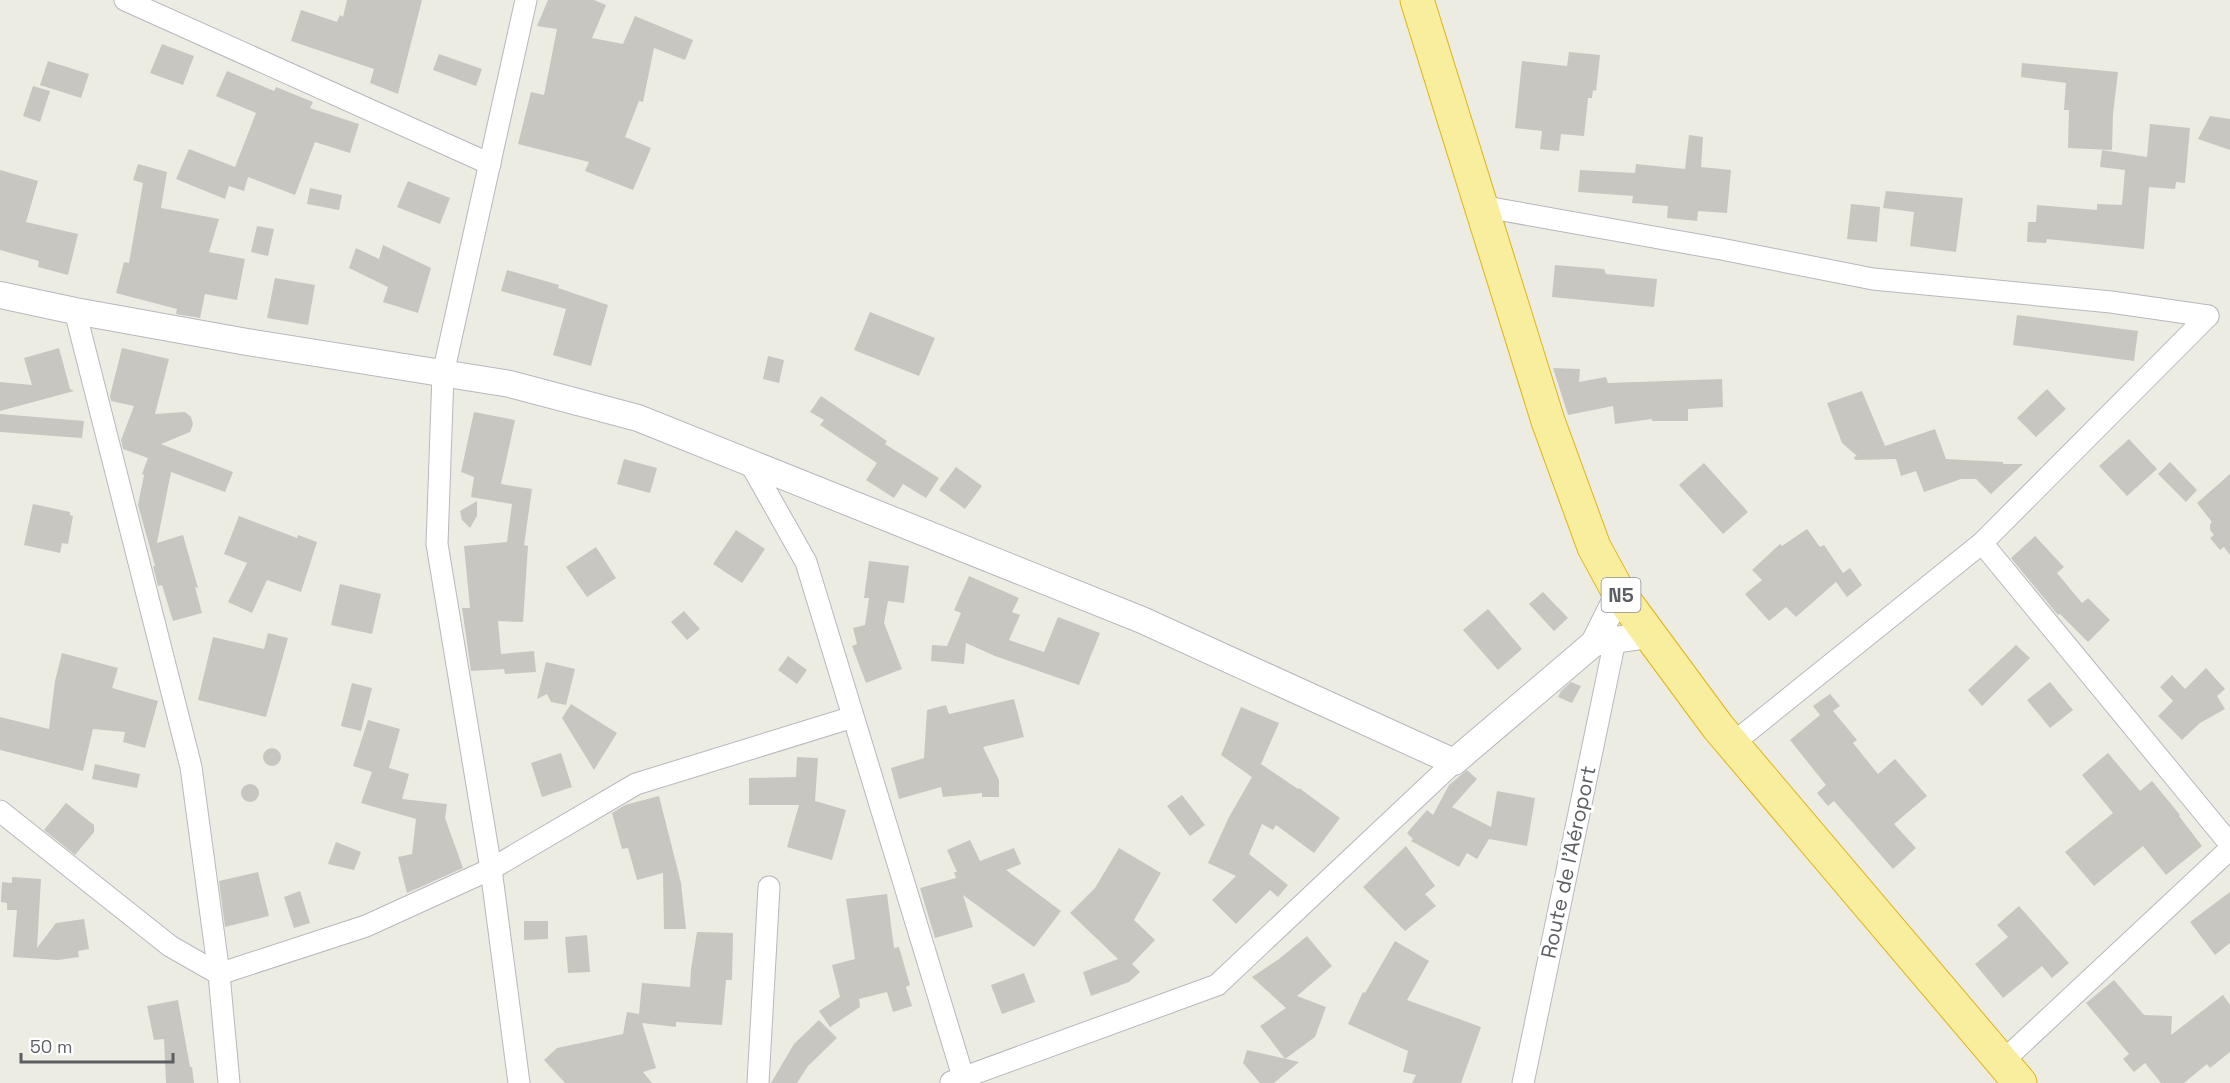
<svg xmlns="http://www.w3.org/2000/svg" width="2230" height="1083" viewBox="0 0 2230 1083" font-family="'Space Grotesk',sans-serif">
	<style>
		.building { fill: #c8c6c0 }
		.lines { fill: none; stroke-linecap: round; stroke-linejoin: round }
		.minor-casing { stroke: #b6b8bd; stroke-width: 23 }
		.tertiary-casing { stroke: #b6b8bd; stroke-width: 28 }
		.trunk-casing { stroke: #e1b40f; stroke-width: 35 }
		.minor { stroke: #fff; stroke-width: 21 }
		.tertiary { stroke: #fff; stroke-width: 26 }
		.trunk { stroke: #f8ee9e; stroke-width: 33 }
		.labels { text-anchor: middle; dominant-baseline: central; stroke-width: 6; stroke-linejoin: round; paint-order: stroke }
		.shield { fill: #fff; stroke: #8c8e92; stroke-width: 1.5 }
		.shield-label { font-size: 20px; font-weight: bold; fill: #5b5e63 }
		.street-label { font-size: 21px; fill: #5b5e63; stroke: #fff }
	</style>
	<rect width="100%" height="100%" fill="#edece3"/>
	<!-- building -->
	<g class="building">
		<path d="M 347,0 L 422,0 L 398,94 L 370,83 L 374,69 L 291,41 L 301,10 L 337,22 L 340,15 L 343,17 Z"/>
		<path d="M 548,0 L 594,0 L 606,5 L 592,38 L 623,44 L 635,16 L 693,40 L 685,60 L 654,48 L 643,102 L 639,101 L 625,137 L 651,148 L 633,190 L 585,171 L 589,162 L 518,144 L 531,92 L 544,95 L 557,29 L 537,26 Z"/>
		<path d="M 162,44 L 194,56 L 183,85 L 150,73 Z"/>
		<path d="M 1569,52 L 1600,55 L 1596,91 L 1593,90 L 1592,98 L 1588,98 L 1584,136 L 1561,134 L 1559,151 L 1540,149 L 1542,131 L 1515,128 L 1522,61 L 1567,66 Z"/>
		<path d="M 439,54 L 482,69 L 476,86 L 433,70 Z"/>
		<path d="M 48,61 L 89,74 L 81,98 L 40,85 Z"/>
		<path d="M 2022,63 L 2118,72 L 2113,114 L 2112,150 L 2068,148 L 2069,110 L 2064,110 L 2066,83 L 2021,77 Z"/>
		<path d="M 227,71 L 274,91 L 276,87 L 313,102 L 310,108 L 359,124 L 350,153 L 315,142 L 295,195 L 248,177 L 244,191 L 229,186 L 225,199 L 176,179 L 189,149 L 235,167 L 256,113 L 216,96 Z"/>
		<path d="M 33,86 L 50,91 L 40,122 L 23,116 Z"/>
		<path d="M 2210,116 L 2230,119 L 2230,150 L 2198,139 Z"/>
		<path d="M 2150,124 L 2190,128 L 2185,183 L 2176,182 L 2175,189 L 2149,187 L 2144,249 L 2047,239 L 2046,243 L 2027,242 L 2028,222 L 2036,222 L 2037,205 L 2097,210 L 2097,204 L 2122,205 L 2125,170 L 2100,167 L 2102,150 L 2147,157 Z"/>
		<path d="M 1689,135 L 1703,137 L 1701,167 L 1731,170 L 1727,213 L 1698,211 L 1697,221 L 1667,218 L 1668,206 L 1632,203 L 1633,196 L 1578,192 L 1580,170 L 1635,173 L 1636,164 L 1685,169 Z"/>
		<path d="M 138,164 L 167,172 L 161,208 L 219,219 L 209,252 L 245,259 L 237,300 L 205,294 L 200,318 L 176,314 L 177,309 L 116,293 L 124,262 L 129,263 L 143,183 L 133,180 Z"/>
		<path d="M 0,170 L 38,181 L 26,222 L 78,234 L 68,275 L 38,267 L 39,261 L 0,250 Z"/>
		<path d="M 408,181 L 450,198 L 440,224 L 397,207 Z"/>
		<path d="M 310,188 L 342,195 L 339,210 L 307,204 Z"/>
		<path d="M 1886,191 L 1963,198 L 1956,252 L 1910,246 L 1914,212 L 1883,208 Z"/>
		<path d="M 1851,204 L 1880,207 L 1877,242 L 1847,239 Z"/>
		<path d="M 257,226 L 274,229 L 268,256 L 251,252 Z"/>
		<path d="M 383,245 L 431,268 L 418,313 L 383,302 L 388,287 L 349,268 L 356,248 L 379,259 Z"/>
		<path d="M 1555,265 L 1604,269 L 1606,274 L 1657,279 L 1654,307 L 1552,297 Z"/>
		<path d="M 507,270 L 559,285 L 558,288 L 608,305 L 591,366 L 553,355 L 566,309 L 501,291 Z"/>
		<path d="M 275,278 L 315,285 L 308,325 L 267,318 Z"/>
		<path d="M 870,312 L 935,338 L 919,376 L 854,350 Z"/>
		<path d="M 2017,315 L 2138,331 L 2134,361 L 2013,345 Z"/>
		<path d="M 59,348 L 70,389 L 74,391 L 0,411 L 0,382 L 32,385 L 24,358 Z"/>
		<path d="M 122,348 L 169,359 L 155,414 L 185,412 L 191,417 L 193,424 L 190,432 L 161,444 L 233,472 L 225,492 L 171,472 L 157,543 L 183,535 L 198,588 L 195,587 L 202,613 L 173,621 L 162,585 L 158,586 L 153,566 L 155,566 L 138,505 L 144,475 L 142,474 L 148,458 L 123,449 L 121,440 L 134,406 L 111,401 L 110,396 Z"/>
		<path d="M 768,356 L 784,360 L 779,383 L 763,379 Z"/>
		<path d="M 1553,368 L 1580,369 L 1579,382 L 1606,377 L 1608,383 L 1722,379 L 1723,407 L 1688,409 L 1688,421 L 1652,421 L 1652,419 L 1615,424 L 1613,406 L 1568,415 Z"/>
		<path d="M 2047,389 L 2066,409 L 2036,437 L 2017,418 Z"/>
		<path d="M 1862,391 L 1885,446 L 1935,429 L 1946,459 L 2003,462 L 2003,464 L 2023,464 L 1991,494 L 1976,479 L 1961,479 L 1924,492 L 1916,471 L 1901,476 L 1896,459 L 1855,460 L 1854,457 L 1857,456 L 1842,443 L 1827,403 Z"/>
		<path d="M 821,396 L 887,441 L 885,444 L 939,478 L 926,498 L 903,484 L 894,498 L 866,480 L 877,463 L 820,425 L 824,420 L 810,412 Z"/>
		<path d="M 474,412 L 515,420 L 501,484 L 532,489 L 524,545 L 528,546 L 523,622 L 498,621 L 501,654 L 534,651 L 536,672 L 505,674 L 504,669 L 471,671 L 462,608 L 470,608 L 464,546 L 507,542 L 512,504 L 471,497 L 474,477 L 461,472 Z"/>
		<path d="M 0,414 L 84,421 L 82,438 L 0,432 Z"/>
		<path d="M 2129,439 L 2157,469 L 2127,496 L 2099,466 Z"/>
		<path d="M 624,459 L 657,468 L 650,493 L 617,484 Z"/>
		<path d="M 2170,462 L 2197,490 L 2186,502 L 2158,474 Z"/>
		<path d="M 1704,463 L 1748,512 L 1723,534 L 1679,485 Z"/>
		<path d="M 956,467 L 982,486 L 965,509 L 939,490 Z"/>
		<path d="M 2230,474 L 2230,555 L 2224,547 L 2220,550 L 2210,538 L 2214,535 L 2210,530 L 2210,524 L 2212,522 L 2197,503 Z"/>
		<path d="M 477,501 L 477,516 L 470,528 L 462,520 L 460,511 Z"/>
		<path d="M 33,504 L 70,512 L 70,515 L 73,516 L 68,544 L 62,543 L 60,553 L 24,545 Z"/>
		<path d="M 239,516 L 297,538 L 298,535 L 317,542 L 301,592 L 267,580 L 252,613 L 228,602 L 247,563 L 224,554 Z"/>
		<path d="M 1807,529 L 1820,547 L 1824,545 L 1843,573 L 1850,568 L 1862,585 L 1847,597 L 1836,582 L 1796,617 L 1786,607 L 1769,621 L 1745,594 L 1762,580 L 1752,570 L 1780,544 L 1782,546 Z"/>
		<path d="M 736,530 L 765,549 L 742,583 L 713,564 Z"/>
		<path d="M 2035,536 L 2064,567 L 2057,573 L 2082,603 L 2088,598 L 2110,620 L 2088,642 L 2060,614 L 2058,615 L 2011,558 Z"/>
		<path d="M 596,547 L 616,578 L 587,597 L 566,567 Z"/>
		<path d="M 869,561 L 909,566 L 904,603 L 888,601 L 884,623 L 902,669 L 866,683 L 852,646 L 857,644 L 853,628 L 865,625 L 869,598 L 864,598 Z"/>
		<path d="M 969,576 L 1019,598 L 1012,612 L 1020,615 L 1009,640 L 1044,652 L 1058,617 L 1100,633 L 1079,685 L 995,656 L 966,643 L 964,664 L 931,661 L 932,645 L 947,646 L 961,613 L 954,610 Z"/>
		<path d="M 340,584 L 381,594 L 372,634 L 331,625 Z"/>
		<path d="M 1543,592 L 1568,618 L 1554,631 L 1529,604 Z"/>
		<path d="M 1488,609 L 1522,649 L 1498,670 L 1463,630 Z"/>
		<path d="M 684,611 L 700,629 L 687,640 L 671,622 Z"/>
		<path d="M 268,633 L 288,638 L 266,717 L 198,700 L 213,637 L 264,649 Z"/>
		<path d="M 2016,645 L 2030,658 L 1982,706 L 1968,690 Z"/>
		<path d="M 62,653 L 118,668 L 112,688 L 158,701 L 145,748 L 123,742 L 125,732 L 93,729 L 83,771 L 0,750 L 0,717 L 49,729 L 55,681 Z"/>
		<path d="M 788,656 L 807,670 L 797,684 L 778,670 Z"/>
		<path d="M 546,662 L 575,669 L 566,705 L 551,702 L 547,694 L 537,699 Z"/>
		<path d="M 2206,668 L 2225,689 L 2217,696 L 2225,709 L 2200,723 L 2182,740 L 2158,716 L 2173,701 L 2160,687 L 2172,675 L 2185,689 Z"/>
		<path d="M 1571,682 L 1581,686 L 1572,703 L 1558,697 L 1561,691 Z"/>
		<path d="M 2050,682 L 2073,710 L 2050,728 L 2027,700 Z"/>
		<path d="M 352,683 L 372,688 L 361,731 L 341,726 Z"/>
		<path d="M 1830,694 L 1840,706 L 1833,711 L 1857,740 L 1853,743 L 1878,774 L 1895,759 L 1927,796 L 1894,824 L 1916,848 L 1893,869 L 1834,801 L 1828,806 L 1817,793 L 1826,785 L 1790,740 L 1820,715 L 1813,706 Z"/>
		<path d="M 1014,699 L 1024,737 L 983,747 L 999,780 L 999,797 L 982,797 L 982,793 L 943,797 L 941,787 L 899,799 L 891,768 L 924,758 L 927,710 L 946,705 L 949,714 Z"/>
		<path d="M 571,704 L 617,733 L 594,770 L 562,718 Z"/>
		<path d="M 1241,707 L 1279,723 L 1261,764 L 1298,789 L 1299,788 L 1340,818 L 1314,853 L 1276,825 L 1273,830 L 1262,824 L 1249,854 L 1288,885 L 1278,897 L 1270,890 L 1236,924 L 1212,900 L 1236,876 L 1208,863 L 1229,817 L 1252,777 L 1221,755 Z"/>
		<path d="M 368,720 L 400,729 L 389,768 L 409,774 L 402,799 L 447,804 L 445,818 L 463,868 L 407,893 L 398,857 L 412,854 L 416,819 L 361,803 L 372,772 L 353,766 Z"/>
		<circle cx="272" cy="757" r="9"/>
		<path d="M 561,753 L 572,787 L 542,797 L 531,763 Z"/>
		<path d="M 2108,753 L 2140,791 L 2152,781 L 2180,815 L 2179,816 L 2202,846 L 2166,875 L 2143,846 L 2094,886 L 2065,852 L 2113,813 L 2082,775 Z"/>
		<path d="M 797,757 L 818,758 L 815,801 L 846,810 L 832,860 L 787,847 L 799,805 L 749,805 L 749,778 L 796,777 Z"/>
		<path d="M 95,764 L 140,774 L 137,788 L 92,779 Z"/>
		<path d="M 1467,770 L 1477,779 L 1452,807 L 1491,827 L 1497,791 L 1535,798 L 1527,846 L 1489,839 L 1477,859 L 1467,853 L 1459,867 L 1411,841 L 1413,839 L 1407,833 L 1427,810 L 1433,815 L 1449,785 Z"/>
		<circle cx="250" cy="793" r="9"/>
		<path d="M 1182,795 L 1205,825 L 1190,836 L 1167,806 Z"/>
		<path d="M 659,796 L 681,883 L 686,929 L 664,929 L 663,873 L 637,880 L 628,848 L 622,849 L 612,813 L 625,805 Z"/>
		<path d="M 66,803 L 94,825 L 94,832 L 75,855 L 44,830 Z"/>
		<path d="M 970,840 L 980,861 L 1014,848 L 1021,864 L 1006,870 L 1061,911 L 1034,947 L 963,895 L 973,927 L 935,938 L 920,888 L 956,878 L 954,872 L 957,872 L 947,850 Z"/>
		<path d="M 336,842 L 361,852 L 354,870 L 328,864 Z"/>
		<path d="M 1406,846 L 1435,886 L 1425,894 L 1436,906 L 1405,931 L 1363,887 Z"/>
		<path d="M 1119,848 L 1161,873 L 1134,920 L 1155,940 L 1132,964 L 1140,972 L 1129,982 L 1091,996 L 1083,972 L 1118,959 L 1070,913 L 1095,888 Z"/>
		<path d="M 258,872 L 269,916 L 225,927 L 219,881 Z"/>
		<path d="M 12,877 L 41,879 L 37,948 L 56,923 L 84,919 L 89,949 L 78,951 L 79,957 L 58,960 L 13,957 L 17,910 L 7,910 L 7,903 L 1,902 L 2,882 L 12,883 Z"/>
		<path d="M 300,891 L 310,923 L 294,928 L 284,897 Z"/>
		<path d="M 2230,892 L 2230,943 L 2215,955 L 2190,922 Z"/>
		<path d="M 887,894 L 894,948 L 899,947 L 910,985 L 906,987 L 912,1006 L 893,1012 L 887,992 L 859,999 L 860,1007 L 830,1027 L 819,1011 L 840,997 L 832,965 L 855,959 L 846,899 Z"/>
		<path d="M 2019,906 L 2069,963 L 2052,978 L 2042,966 L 2003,998 L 1975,964 L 2008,937 L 1997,925 Z"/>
		<path d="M 524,921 L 548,921 L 548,939 L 524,940 Z"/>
		<path d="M 697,932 L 733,933 L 732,980 L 726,980 L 722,1025 L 676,1022 L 676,1027 L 642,1023 L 656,1068 L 643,1072 L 652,1083 L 565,1083 L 544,1060 L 557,1048 L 623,1034 L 627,1012 L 639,1014 L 642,983 L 690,987 L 691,969 Z"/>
		<path d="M 587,935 L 590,972 L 568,973 L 565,937 Z"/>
		<path d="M 1307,936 L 1332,966 L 1297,996 L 1326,1007 L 1315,1037 L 1285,1059 L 1260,1026 L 1286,1008 L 1252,977 L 1279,959 Z"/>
		<path d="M 1395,941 L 1429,961 L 1407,1000 L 1481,1027 L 1461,1083 L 1412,1083 L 1416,1075 L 1403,1072 L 1408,1051 L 1348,1024 L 1363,992 L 1365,993 Z"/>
		<path d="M 1024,973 L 1035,1002 L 1002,1014 L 991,985 Z"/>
		<path d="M 2114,980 L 2144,1015 L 2172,1016 L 2171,1035 L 2223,995 L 2230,1005 L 2230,1052 L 2210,1068 L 2207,1064 L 2184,1083 L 2161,1083 L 2145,1063 L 2134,1072 L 2123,1059 L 2129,1054 L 2086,1003 Z"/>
		<path d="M 178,1000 L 190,1067 L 192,1067 L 194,1083 L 166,1083 L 164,1039 L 154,1040 L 147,1006 Z"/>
		<path d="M 819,1020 L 837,1038 L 808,1066 L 797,1083 L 771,1083 L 794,1044 Z"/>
		<path d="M 1247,1050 L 1299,1062 L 1274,1083 L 1260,1083 L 1243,1063 Z"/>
	</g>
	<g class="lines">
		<defs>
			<g id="minor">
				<path d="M 125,0 L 490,164"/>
				<path d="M 1480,206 L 1721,249 L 1873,279 L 2111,302 L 2208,316"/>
				<path d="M 75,311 L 191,767 L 219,974 L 229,1083"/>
				<path d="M 750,463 L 806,562 L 965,1083"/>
				<path d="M 1982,543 L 2230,844"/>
				<path d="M 1732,744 L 1982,543 L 2208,316"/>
				<path d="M 0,811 L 170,946 L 219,974 L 366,926 L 491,869 L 636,784 L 853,717"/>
				<path d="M 2002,1062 L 2230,849"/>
				<path d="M 951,1082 L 1217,985 L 1454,762"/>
				<path d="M 519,1083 L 491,869 L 437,544 L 443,374 L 526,0"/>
				<path d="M 758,1083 L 769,887"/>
				<path d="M 1523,1083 L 1615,640"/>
			</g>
			<g id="tertiary">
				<path d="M 0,295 L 75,311 L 247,342 L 510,384 L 638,418 L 1142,620 L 1454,762 L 1594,643 L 1619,593"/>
				<path d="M 1594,643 L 1649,635"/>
			</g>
			<path id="trunk" d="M 1417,0 L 1548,421 L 1594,547 L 1619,593 L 1718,727 L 2020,1083"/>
		</defs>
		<!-- minor casing -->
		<use href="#minor" class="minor-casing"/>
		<!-- tertiary casing -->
		<use href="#tertiary" class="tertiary-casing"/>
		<!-- trunk casing -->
		<use href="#trunk" class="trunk-casing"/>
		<!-- minor -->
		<use href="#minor" class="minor"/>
		<!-- tertiary -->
		<use href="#tertiary" class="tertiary"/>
		<!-- trunk -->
		<use href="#trunk" class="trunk"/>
	</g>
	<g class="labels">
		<!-- shield labels -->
		<rect class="shield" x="1601.5" y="578" width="39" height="34" rx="4.5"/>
		<g class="shield-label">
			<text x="1621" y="595">N5</text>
		</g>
		<!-- street labels -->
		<g class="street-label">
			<text transform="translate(1568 862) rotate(-78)">Route de l'Aéroport</text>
		</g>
	</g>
	<!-- scale -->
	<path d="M21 1053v9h152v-9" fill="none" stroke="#5b5e63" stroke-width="3"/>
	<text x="30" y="1053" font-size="18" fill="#5b5e63" stroke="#ffffff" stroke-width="4.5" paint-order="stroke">50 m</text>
</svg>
